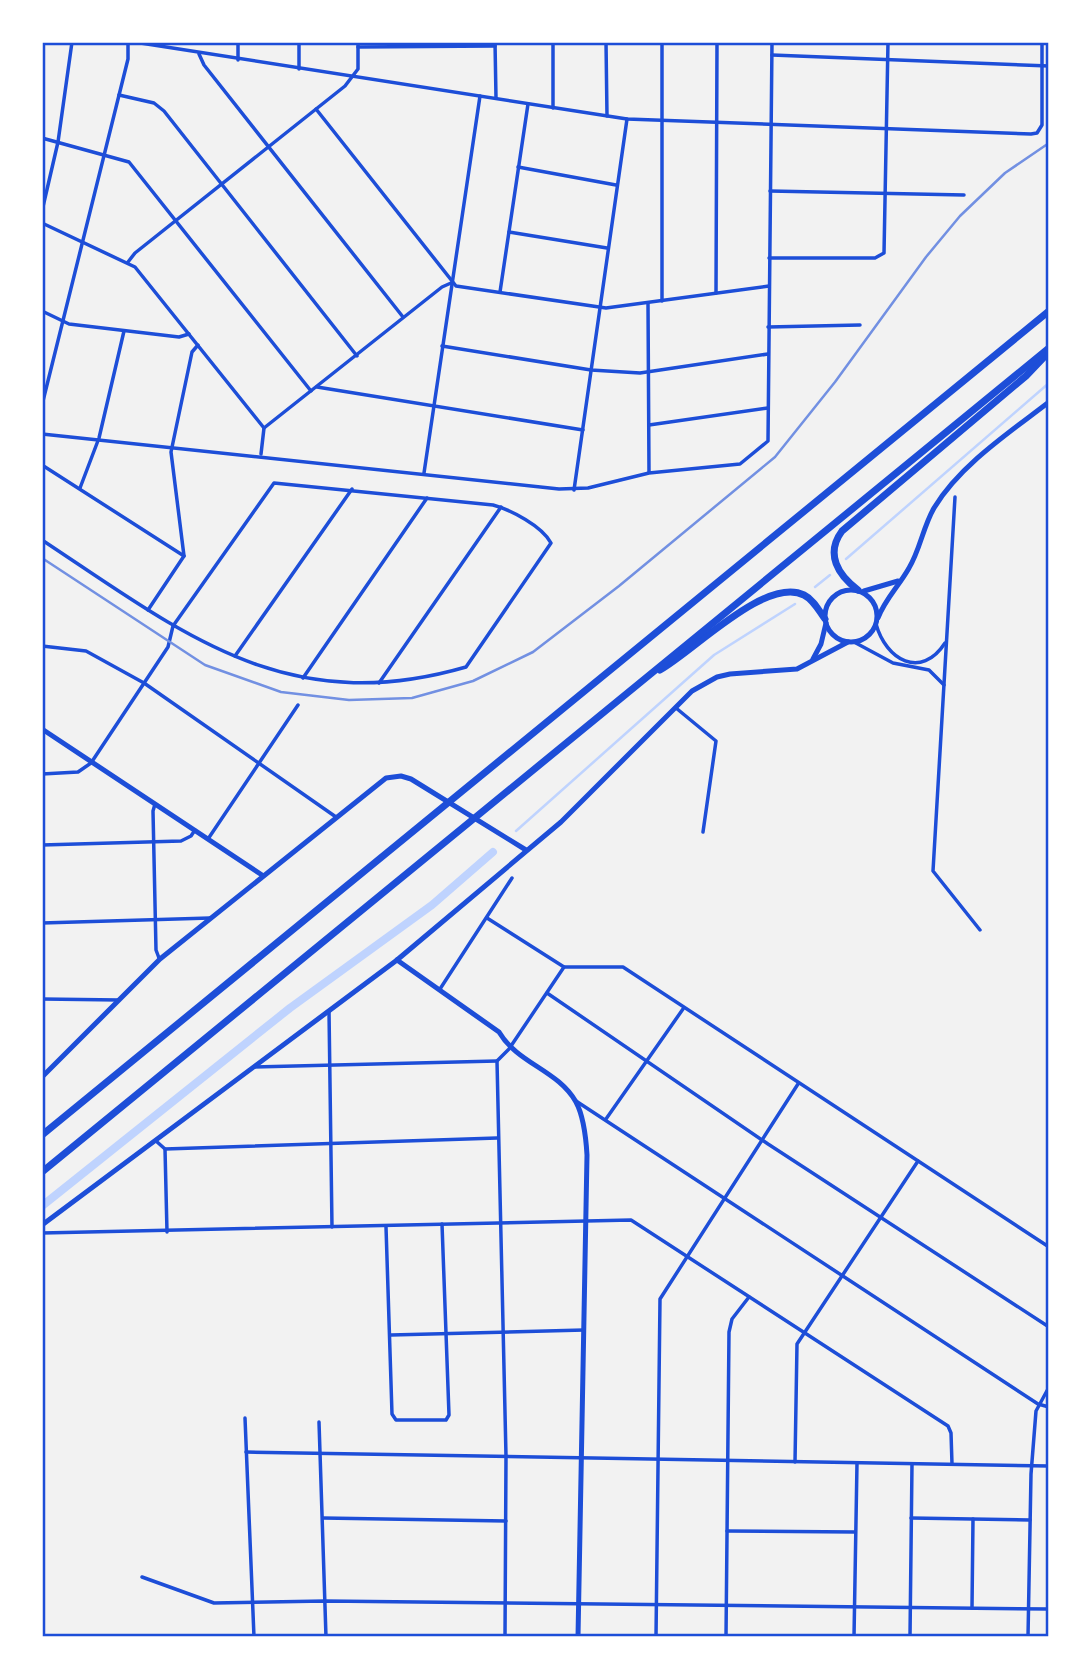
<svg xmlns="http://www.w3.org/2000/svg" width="1091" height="1679" viewBox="0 0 1091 1679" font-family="'Zilla Slab',serif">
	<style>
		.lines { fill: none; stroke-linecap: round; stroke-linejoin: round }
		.stream { stroke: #bfd3fe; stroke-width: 2.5 }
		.canal { stroke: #bfd3fe; stroke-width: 8 }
		.minor { stroke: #1d4ed8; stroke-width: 3.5 }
		.secondary { stroke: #1d4ed8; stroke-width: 5 }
		.motorway { stroke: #1d4ed8; stroke-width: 7 }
		.rail { stroke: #7290e2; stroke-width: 2.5 }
		.neatline { fill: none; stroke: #1d4ed8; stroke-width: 2.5 }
	</style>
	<rect width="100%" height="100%" fill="#f2f2f2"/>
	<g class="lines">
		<!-- stream -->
		<g class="stream">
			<path d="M 846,559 L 1049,383"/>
			<path d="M 815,587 L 830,575"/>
			<path d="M 516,831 L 714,655 L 795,604"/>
		</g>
		<!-- canal -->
		<path class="canal" d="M 42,1206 L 290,1008 L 432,905 L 493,852"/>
		<!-- minor -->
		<g class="minor">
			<path d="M 134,42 L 627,119 L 1031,134 L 1037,133 L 1042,125 L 1042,42"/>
			<path d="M 238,42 L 238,60"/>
			<path d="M 299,42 L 299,69"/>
			<path d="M 495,42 L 496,98"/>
			<path d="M 606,42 L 607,116"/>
			<path d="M 358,47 L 495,46"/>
			<path d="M 199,54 L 204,65 L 403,317"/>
			<path d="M 772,55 L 1049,66"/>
			<path d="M 119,95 L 154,103 L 164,111 L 357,356"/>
			<path d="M 553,108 L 553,42"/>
			<path d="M 316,109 L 456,286 L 606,308 L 769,286"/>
			<path d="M 42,138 L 129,162 L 311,391"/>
			<path d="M 518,167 L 616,185"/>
			<path d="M 770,191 L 964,195"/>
			<path d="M 42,211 L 58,142 L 72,42"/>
			<path d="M 42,223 L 135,267 L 264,428"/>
			<path d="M 509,232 L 607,248"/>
			<path d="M 769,258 L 875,258 L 884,253 L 888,42"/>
			<path d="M 128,262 L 135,253 L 345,86 L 358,69 L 358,42"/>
			<path d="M 500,292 L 528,104"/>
			<path d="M 716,293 L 717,42"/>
			<path d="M 662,301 L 662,42"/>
			<path d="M 648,303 L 649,472"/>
			<path d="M 42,311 L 69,324 L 179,337 L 189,334"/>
			<path d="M 768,327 L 860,325"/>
			<path d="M 442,346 L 591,370 L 640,373 L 768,354"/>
			<path d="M 317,387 L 583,430"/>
			<path d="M 42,405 L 128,59 L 128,42"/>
			<path d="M 649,425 L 768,408"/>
			<path d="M 42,434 L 559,489 L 588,488 L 649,473 L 740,464 L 768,441 L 772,42"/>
			<path d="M 261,454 L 264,428 L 442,287 L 451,283"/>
			<path d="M 42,465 L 184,556"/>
			<path d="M 424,473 L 480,96"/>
			<path d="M 80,488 L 99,438 L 124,331"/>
			<path d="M 574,490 L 627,119"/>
			<path d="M 955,497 L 933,871 L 980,930"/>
			<path d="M 42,540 C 184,634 286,719 466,667 L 551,543 C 542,526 511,510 493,505 L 274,483 L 173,626 L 168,647 L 91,763 L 78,772 L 42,774"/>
			<path d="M 148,610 L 184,556 L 171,452 L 192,352 L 198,345"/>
			<path d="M 876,624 C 886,660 921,680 945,643"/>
			<path d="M 854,642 L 893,663 L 929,670 L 944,685"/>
			<path d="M 42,646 L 86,651 L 144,683 L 336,817"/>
			<path d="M 235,656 L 352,489"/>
			<path d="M 303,678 L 427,498"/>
			<path d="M 379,683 L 501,507"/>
			<path d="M 676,708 L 716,741 L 703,832"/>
			<path d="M 155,804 L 153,811 L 156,950 L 159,958"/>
			<path d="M 208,839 L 298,705"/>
			<path d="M 42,845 L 181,841 L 191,836 L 195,830"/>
			<path d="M 487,918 L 564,967 L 623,967 L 1049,1247"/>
			<path d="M 42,923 L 210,918"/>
			<path d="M 440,989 L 512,878"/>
			<path d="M 547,993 L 768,1144 L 1049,1327"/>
			<path d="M 42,999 L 119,1000"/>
			<path d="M 329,1011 L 332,1227"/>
			<path d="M 254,1067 L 497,1061"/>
			<path d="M 576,1101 L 1038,1404 L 1049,1407"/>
			<path d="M 606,1119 L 683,1009"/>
			<path d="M 156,1141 L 165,1149 L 497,1138"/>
			<path d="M 165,1149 L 167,1232"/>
			<path d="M 386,1227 L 392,1414 L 396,1420 L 446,1420 L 449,1415 L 442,1224"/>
			<path d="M 42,1233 L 631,1220 L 948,1426 L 951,1433 L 952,1464"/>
			<path d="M 391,1335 L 584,1330"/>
			<path d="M 245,1418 L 254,1637"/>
			<path d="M 319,1422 L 326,1637"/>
			<path d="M 246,1452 L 1049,1466"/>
			<path d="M 795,1462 L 797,1344 L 918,1161"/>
			<path d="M 323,1518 L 506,1521"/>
			<path d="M 911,1518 L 1030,1520"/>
			<path d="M 727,1531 L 855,1532"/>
			<path d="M 142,1577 L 214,1603 L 325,1601 L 1049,1609"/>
			<path d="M 972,1608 L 973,1519"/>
			<path d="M 505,1637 L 506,1456 L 497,1061 L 509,1049 L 564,967"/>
			<path d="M 656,1637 L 660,1299 L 798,1084"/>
			<path d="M 726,1637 L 729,1332 L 732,1319 L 749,1297"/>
			<path d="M 854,1637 L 857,1463"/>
			<path d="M 910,1637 L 912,1464"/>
			<path d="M 1028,1637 L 1031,1474 L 1036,1411 L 1049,1387"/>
		</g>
		<!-- secondary -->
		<g class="secondary">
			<circle cx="851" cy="616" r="26"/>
			<path d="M 864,591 L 898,581"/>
			<path d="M 878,618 C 885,599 899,586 909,568 C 920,550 923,527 934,508 C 960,465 1010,432 1049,402"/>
			<path d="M 813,659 L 821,644 L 826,623"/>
			<path d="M 42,729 L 262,875"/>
			<path d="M 397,960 L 499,1032 C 518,1064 558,1070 576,1102 C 584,1117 586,1138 587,1155 L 578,1637"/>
			<path d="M 42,1077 L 160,959 L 386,778 L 401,776 L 411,779 L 526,850"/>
			<path d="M 42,1225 L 397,960 L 561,822 L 692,691 L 717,677 L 730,674 L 797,669 L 848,642"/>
		</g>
		<!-- motorway -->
		<g class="motorway">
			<path d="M 858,590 C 838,575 825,554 842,531 L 1026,376 L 1046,355"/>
			<path d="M 660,670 C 694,651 766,576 804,595 C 814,600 819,611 825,619"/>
			<path d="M 42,1135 L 1049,311"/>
			<path d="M 42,1172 L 1049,348"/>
		</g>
		<!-- rail -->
		<path class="rail" d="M 42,558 L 205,665 L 281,692 L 349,700 L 412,698 L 473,681 L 533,652 L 619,586 L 775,457 L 835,382 L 926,257 L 960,216 L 1005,173 L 1049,143"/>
	</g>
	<!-- border -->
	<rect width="1091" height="1679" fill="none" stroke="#ffffff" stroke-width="88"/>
	<rect x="44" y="44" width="1003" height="1591" class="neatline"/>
</svg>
